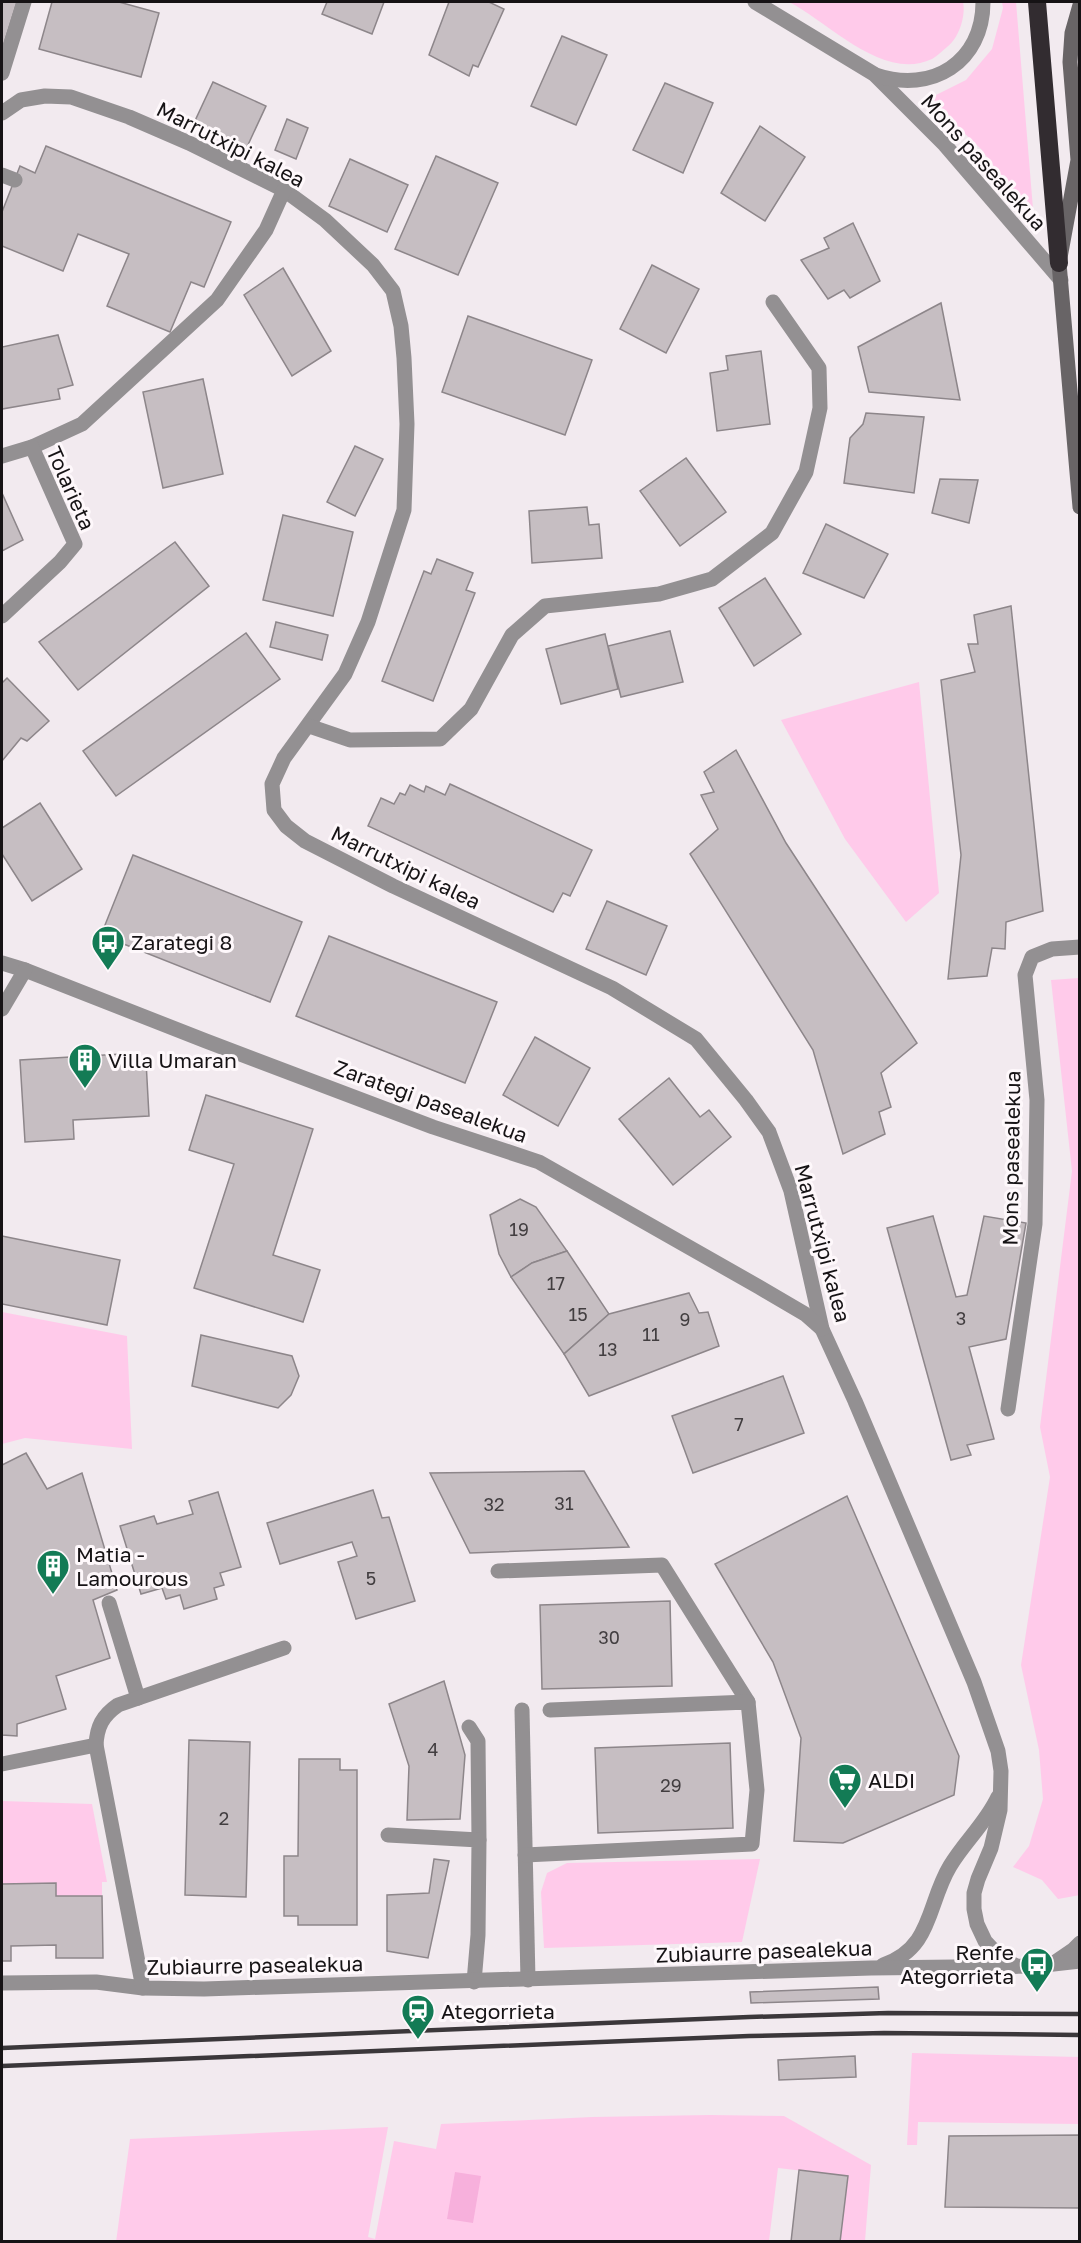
<svg xmlns="http://www.w3.org/2000/svg" width="1081" height="2243" viewBox="0 0 1081 2243" font-family="'Golos Text',sans-serif">
	<style>
		.green { fill: #ffcaea }
		.water { fill: #f7b0dc }
		.building { fill: #c6bec2; stroke: #8d868a; stroke-width: 1.5 }
		.lines { fill: none; stroke-linecap: round; stroke-linejoin: round }
		.lane { stroke: #939092; stroke-width: 15 }
		.street { stroke: #939092; stroke-width: 15 }
		.secondary { stroke: #686466; stroke-width: 15 }
		.highway { stroke: #322c30; stroke-width: 18 }
		.rail { stroke: #3b373a; stroke-width: 4.5 }
		.labels { text-anchor: middle; dominant-baseline: central; stroke-width: 6; stroke-linejoin: round; paint-order: stroke }
		.number-label { font-size: 18px; fill: #423e40 }
		.street-label { font-size: 21px; fill: #161315; stroke: #fef8fb }
		.poi-label { font-size: 21px; fill: #161315; stroke: #fef8fb; text-anchor: start }
	</style>
	<rect width="100%" height="100%" fill="#f2eaef"/>
	<!-- green -->
	<g class="green">
		<path d="M 789,2 L 963,2 C 966,16 959,38 947,47 C 942,51 937,56 932,59 C 883,82 830,23 789,2 Z"/>
		<path d="M 1002,2 L 1016,2 L 1034,221 L 981,149 L 928,99 L 966,80 L 992,49 L 1003,8 Z"/>
		<path d="M 919,682 L 939,893 L 906,922 L 845,839 L 781,720 Z"/>
		<path d="M 1079,978 L 1080,1895 L 1058,1899 L 1042,1880 L 1013,1867 L 1029,1846 L 1043,1799 L 1039,1750 L 1021,1665 L 1050,1477 L 1040,1427 L 1072,1171 L 1051,980 Z"/>
		<path d="M 2,1312 L 127,1336 L 132,1449 L 25,1438 L 2,1444 Z"/>
		<path d="M 2,1801 L 92,1804 L 107,1882 L 102,1882 L 102,1896 L 56,1896 L 56,1883 L 2,1884 Z"/>
		<path d="M 760,1859 L 742,1942 L 544,1948 L 541,1892 L 547,1873 L 567,1863 Z"/>
		<path d="M 912,2053 L 1079,2057 L 1079,2124 L 918,2122 L 917,2145 L 907,2145 Z"/>
		<path d="M 710,2115 L 784,2116 L 871,2165 L 865,2241 L 840,2241 L 847,2176 L 778,2168 L 769,2241 L 116,2242 L 130,2139 L 388,2127 L 368,2237 L 375,2239 L 394,2141 L 436,2149 L 441,2124 L 592,2117 Z"/>
	</g>
	<!-- water -->
	<path class="water" d="M 455,2172 L 481,2176 L 473,2223 L 447,2219 Z"/>
	<!-- building -->
	<g class="building">
		<path d="M 2,2 L 17,2 L 2,50 Z"/>
		<path d="M 52,2 L 119,2 L 159,13 L 141,77 L 39,49 Z"/>
		<path d="M 327,2 L 384,2 L 372,34 L 322,14 Z"/>
		<path d="M 449,2 L 489,2 L 504,9 L 478,67 L 473,65 L 469,76 L 429,55 Z"/>
		<path d="M 562,36 L 607,55 L 576,125 L 531,106 Z"/>
		<path d="M 213,82 L 266,106 L 247,147 L 194,123 Z"/>
		<path d="M 665,83 L 713,103 L 683,173 L 633,150 Z"/>
		<path d="M 287,119 L 308,128 L 296,159 L 275,150 Z"/>
		<path d="M 760,126 L 805,157 L 765,221 L 721,193 Z"/>
		<path d="M 46,146 L 231,222 L 204,287 L 191,282 L 170,332 L 107,306 L 129,254 L 78,234 L 63,271 L 2,246 L 2,212 L 20,166 L 35,173 Z"/>
		<path d="M 436,156 L 498,183 L 458,275 L 395,249 Z"/>
		<path d="M 350,159 L 408,185 L 387,232 L 329,206 Z"/>
		<path d="M 853,223 L 880,281 L 850,298 L 844,290 L 828,299 L 801,260 L 829,248 L 824,238 Z"/>
		<path d="M 652,265 L 699,289 L 666,353 L 620,329 Z"/>
		<path d="M 283,268 L 331,351 L 292,376 L 244,295 Z"/>
		<path d="M 941,303 L 960,400 L 869,392 L 858,347 Z"/>
		<path d="M 468,316 L 592,360 L 565,435 L 442,392 Z"/>
		<path d="M 58,335 L 73,385 L 58,389 L 60,399 L 2,409 L 2,347 Z"/>
		<path d="M 761,351 L 770,424 L 717,431 L 710,373 L 728,370 L 726,356 Z"/>
		<path d="M 203,379 L 223,474 L 163,488 L 143,392 Z"/>
		<path d="M 866,413 L 924,417 L 914,493 L 844,483 L 850,438 L 863,424 Z"/>
		<path d="M 355,446 L 383,459 L 355,516 L 327,502 Z"/>
		<path d="M 686,458 L 726,512 L 680,546 L 640,491 Z"/>
		<path d="M 940,479 L 978,480 L 969,523 L 932,513 Z"/>
		<path d="M 2,493 L 23,540 L 2,551 Z"/>
		<path d="M 587,507 L 589,525 L 599,524 L 602,558 L 532,563 L 529,511 Z"/>
		<path d="M 283,515 L 353,532 L 333,616 L 263,600 Z"/>
		<path d="M 826,524 L 888,554 L 864,598 L 803,573 Z"/>
		<path d="M 175,542 L 209,586 L 78,690 L 39,642 Z"/>
		<path d="M 437,559 L 473,573 L 466,590 L 475,593 L 433,701 L 382,681 L 424,571 L 431,574 Z"/>
		<path d="M 765,578 L 801,634 L 754,666 L 719,608 Z"/>
		<path d="M 1011,606 L 1043,911 L 1006,922 L 1005,949 L 992,948 L 987,976 L 948,979 L 961,855 L 941,680 L 975,672 L 968,644 L 978,644 L 974,615 Z"/>
		<path d="M 276,622 L 328,635 L 322,660 L 270,647 Z"/>
		<path d="M 670,631 L 683,682 L 621,697 L 608,646 Z"/>
		<path d="M 246,633 L 280,679 L 116,796 L 83,751 Z"/>
		<path d="M 605,634 L 618,689 L 561,704 L 546,649 Z"/>
		<path d="M 7,678 L 49,721 L 27,741 L 21,738 L 2,761 L 2,683 Z"/>
		<path d="M 736,750 L 786,843 L 917,1043 L 881,1073 L 891,1107 L 879,1112 L 885,1134 L 843,1154 L 813,1050 L 690,854 L 718,829 L 701,795 L 714,792 L 704,772 Z"/>
		<path d="M 450,784 L 592,850 L 570,896 L 563,893 L 553,912 L 368,826 L 381,798 L 394,804 L 400,793 L 405,795 L 410,785 L 424,792 L 426,786 L 445,795 Z"/>
		<path d="M 40,803 L 82,869 L 32,901 L 2,854 L 2,828 Z"/>
		<path d="M 133,855 L 302,922 L 270,1002 L 101,935 Z"/>
		<path d="M 607,901 L 667,926 L 646,975 L 586,949 Z"/>
		<path d="M 329,936 L 497,1002 L 465,1083 L 296,1016 Z"/>
		<path d="M 535,1037 L 590,1068 L 558,1126 L 503,1095 Z"/>
		<path d="M 121,1054 L 121,1062 L 146,1061 L 149,1116 L 73,1120 L 74,1139 L 25,1142 L 20,1060 Z"/>
		<path d="M 669,1078 L 700,1117 L 709,1110 L 731,1137 L 673,1185 L 619,1119 Z"/>
		<path d="M 206,1095 L 313,1129 L 273,1255 L 320,1270 L 303,1322 L 194,1288 L 234,1164 L 189,1150 Z"/>
		<path d="M 520,1199 L 536,1207 L 567,1251 L 532,1263 L 511,1277 L 499,1254 L 490,1215 Z"/>
		<path d="M 933,1216 L 956,1297 L 967,1295 L 984,1216 L 1026,1223 L 1006,1339 L 969,1347 L 994,1439 L 967,1445 L 971,1455 L 951,1460 L 887,1228 Z"/>
		<path d="M 2,1236 L 120,1260 L 107,1325 L 2,1304 Z"/>
		<path d="M 567,1251 L 609,1314 L 564,1354 L 511,1277 L 532,1263 Z"/>
		<path d="M 689,1293 L 699,1313 L 708,1312 L 719,1346 L 589,1396 L 564,1354 L 609,1314 Z"/>
		<path d="M 201,1335 L 292,1356 L 299,1376 L 291,1395 L 278,1408 L 192,1386 Z"/>
		<path d="M 783,1376 L 804,1433 L 693,1473 L 672,1416 Z"/>
		<path d="M 26,1453 L 47,1489 L 82,1473 L 117,1590 L 93,1600 L 110,1658 L 56,1676 L 66,1709 L 17,1724 L 17,1736 L 2,1735 L 2,1465 Z"/>
		<path d="M 584,1471 L 629,1547 L 470,1553 L 430,1473 Z"/>
		<path d="M 373,1490 L 382,1518 L 389,1517 L 415,1601 L 356,1619 L 338,1562 L 357,1556 L 352,1542 L 280,1564 L 267,1523 Z"/>
		<path d="M 218,1492 L 241,1567 L 220,1573 L 224,1585 L 214,1588 L 217,1599 L 184,1609 L 180,1595 L 166,1599 L 162,1588 L 141,1594 L 120,1526 L 154,1516 L 157,1524 L 193,1514 L 189,1501 Z"/>
		<path d="M 847,1496 L 959,1756 L 954,1795 L 843,1843 L 794,1841 L 801,1738 L 773,1662 L 715,1564 Z"/>
		<path d="M 670,1601 L 672,1686 L 542,1689 L 540,1605 Z"/>
		<path d="M 444,1681 L 465,1755 L 460,1819 L 407,1820 L 409,1766 L 389,1704 Z"/>
		<path d="M 189,1740 L 250,1742 L 246,1897 L 185,1895 Z"/>
		<path d="M 730,1743 L 733,1828 L 598,1833 L 595,1748 Z"/>
		<path d="M 299,1759 L 340,1759 L 340,1770 L 357,1770 L 357,1925 L 298,1925 L 298,1916 L 284,1916 L 284,1856 L 298,1856 Z"/>
		<path d="M 434,1859 L 449,1861 L 428,1958 L 387,1951 L 387,1895 L 429,1893 Z"/>
		<path d="M 56,1883 L 56,1896 L 102,1896 L 103,1958 L 56,1958 L 56,1945 L 11,1946 L 11,1961 L 2,1961 L 2,1884 Z"/>
		<path d="M 878,1987 L 879,1999 L 751,2003 L 750,1992 Z"/>
		<path d="M 855,2056 L 856,2077 L 779,2080 L 778,2060 Z"/>
		<path d="M 1080,2135 L 1080,2208 L 945,2207 L 949,2136 Z"/>
		<path d="M 799,2170 L 848,2176 L 840,2242 L 791,2242 Z"/>
	</g>
	<g class="lines">
		<!-- lane -->
		<g class="lane">
			<path d="M 2,73 L 24,2"/>
			<path d="M 2,175 L 15,180"/>
			<path d="M 1008,1409 L 1035,1224 L 1037,1100 L 1025,975 L 1032,957 L 1052,949 L 1080,947"/>
			<path d="M 498,1571 L 662,1565 L 748,1702"/>
			<path d="M 109,1603 L 138,1698"/>
			<path d="M 522,1710 L 528,1980"/>
			<path d="M 469,1727 L 478,1741 L 479,1840"/>
			<path d="M 2,1764 L 96,1745"/>
			<path d="M 388,1835 L 479,1840 L 478,1935 L 474,1982"/>
			<path d="M 525,1855 L 752,1844 L 757,1790 L 748,1702 L 550,1710"/>
		</g>
		<!-- street -->
		<g class="street">
			<path d="M 755,2 L 874,74 L 945,145 L 1061,280"/>
			<path d="M 876,75 C 932,94 983,62 983,2"/>
			<path d="M 2,113 L 21,100 L 45,96 L 71,97 L 129,117 L 189,143 L 284,190 L 325,220 L 373,265 L 393,291 L 401,326 L 404,358 L 407,424 L 404,510 L 368,622 L 345,674 L 284,758 L 272,784 L 274,810 L 286,826 L 305,841 L 393,886 L 612,988 L 696,1039 L 746,1100 L 769,1132 L 791,1191 L 822,1329 L 855,1401 L 974,1682 L 998,1751 L 1001,1771 L 1000,1810 L 991,1848 L 978,1879 L 974,1893 L 974,1909 L 977,1924 L 985,1941 L 999,1956 L 1016,1966"/>
			<path d="M 32,447 L 82,424 L 217,300 L 266,230 L 284,190"/>
			<path d="M 2,456 L 32,447 L 75,544 L 60,562 L 2,616"/>
			<path d="M 309,726 L 350,740 L 440,739 L 471,709 L 512,635 L 545,606 L 659,594 L 712,579 L 772,533 L 806,472 L 820,408 L 819,368 L 773,302"/>
			<path d="M 2,963 L 25,970 L 206,1041 L 433,1127 L 539,1162 L 759,1287 L 805,1314 L 822,1329"/>
			<path d="M 2,1009 L 25,970"/>
			<path d="M 1054,1963 L 1073,1950 L 1080,1943"/>
			<path d="M 883,1965 C 933,1948 927,1904 950,1866 C 965,1841 986,1823 998,1797"/>
			<path d="M 2,1983 L 96,1982 L 143,1988 L 204,1989 L 871,1968 L 1036,1966 L 1080,1961"/>
			<path d="M 143,1988 L 96,1745 C 97,1727 102,1716 118,1705 L 284,1648"/>
		</g>
		<!-- secondary -->
		<path class="secondary" d="M 1080,5 L 1072,33 L 1070,62 L 1078,160 L 1059,263 L 1080,507"/>
		<!-- highway -->
		<path class="highway" d="M 1037,2 L 1059,263"/>
		<!-- rail -->
		<g class="rail">
			<path d="M 2,2048 L 749,2017 L 888,2013 L 1080,2014"/>
			<path d="M 2,2066 L 749,2036 L 884,2033 L 1080,2035"/>
		</g>
	</g>
	<!-- icons -->
	<defs>
		<symbol id="bus-pin" viewBox="-11 -11 22 30"><path d="M0 17L-7.5 6A9.5 9.5 0 1 1 7.5 6Z" fill="#137b55" stroke="#fef8fb"/><path d="M-5-6H5V4H4V6H2V4H-2V6H-4V4H-5ZM-3.5-4V0h7V-4ZM-3.5 1.2v1.5H-2V1.2ZM2 1.2v1.5H3.5V1.2Z" fill="#fff"/></symbol>
		<symbol id="building-pin" viewBox="-11 -11 22 30"><path d="M0 17L-7.5 6A9.5 9.5 0 1 1 7.5 6Z" fill="#137b55" stroke="#fef8fb"/><path d="M-4-6H4V6H1V3H-1V6H-4ZM-2.5-4.3h1.7v1.8h-1.7ZM.8-4.3h1.7v1.8H.8ZM-2.5-1h1.7V.8h-1.7ZM.8-1h1.7V.8H.8Z" fill="#fff"/></symbol>
		<symbol id="supermarket-pin" viewBox="-11 -11 22 30"><path d="M0 17L-7.5 6A9.5 9.5 0 1 1 7.5 6Z" fill="#137b55" stroke="#fef8fb"/><path d="M-6-5.5h2.5l.6 2H6L4.5 2H-2.5L-4.4-4H-6ZM-1.5 3.2a1.3 1.3 0 1 0 .1 0ZM3 3.2a1.3 1.3 0 1 0 .1 0Z" fill="#fff"/></symbol>
		<symbol id="station-pin" viewBox="-11 -11 22 30"><path d="M0 17L-7.5 6A9.5 9.5 0 1 1 7.5 6Z" fill="#137b55" stroke="#fef8fb"/><path d="M-3-6H3Q5-6 5-4V2Q5 4 3 4L4.5 6H3L1.5 4h-3L-3 6H-4.5L-3 4Q-5 4-5 2V-4Q-5-6-3-6ZM-3.5-4v3h7v-3ZM-3.5 1v1.5H-2V1ZM2 1v1.5H3.5V1Z" fill="#fff"/></symbol>
	</defs>
	<g fill-rule="evenodd">
		<use href="#bus-pin" x="89" y="923" width="38" height="52"/>
		<use href="#building-pin" x="66" y="1041" width="38" height="52"/>
		<use href="#building-pin" x="34" y="1547" width="38" height="52"/>
		<use href="#supermarket-pin" x="826" y="1761" width="38" height="52"/>
		<use href="#bus-pin" x="1018" y="1945" width="38" height="52"/>
		<use href="#station-pin" x="399" y="1992" width="38" height="52"/>
	</g>
	<g class="labels">
		<!-- number labels -->
		<g class="number-label">
			<text x="519" y="1229">19</text>
			<text x="556" y="1283">17</text>
			<text x="578" y="1314">15</text>
			<text x="961" y="1318">3</text>
			<text x="685" y="1319">9</text>
			<text x="651" y="1334">11</text>
			<text x="608" y="1349">13</text>
			<text x="739" y="1424">7</text>
			<text x="564" y="1503">31</text>
			<text x="494" y="1504">32</text>
			<text x="371" y="1578">5</text>
			<text x="609" y="1637">30</text>
			<text x="433" y="1749">4</text>
			<text x="671" y="1785">29</text>
			<text x="224" y="1818">2</text>
		</g>
		<!-- street labels -->
		<g class="street-label">
			<text transform="translate(231 144) rotate(27)">Marrutxipi kalea</text>
			<text transform="translate(984 162) rotate(48)">Mons pasealekua</text>
			<text transform="translate(71 488) rotate(66)">Tolarieta</text>
			<text transform="translate(406 867) rotate(26)">Marrutxipi kalea</text>
			<text transform="translate(431 1101) rotate(20)">Zarategi pasealekua</text>
			<text transform="translate(1011 1158) rotate(-89)">Mons pasealekua</text>
			<text transform="translate(823 1243) rotate(75)">Marrutxipi kalea</text>
			<text transform="translate(764 1951) rotate(-2)">Zubiaurre pasealekua</text>
			<text transform="translate(255 1965) rotate(-1)">Zubiaurre pasealekua</text>
		</g>
		<!-- poi labels -->
		<g class="poi-label">
			<text x="131" y="942">Zarategi 8</text>
			<text x="108" y="1060">Villa Umaran</text>
			<text x="76" y="1554">Matia -<tspan x="76" dy="24">Lamourous</tspan></text>
			<text x="868" y="1780">ALDI</text>
			<text x="1014" y="1952" text-anchor="end">Renfe<tspan x="1014" dy="24">Ategorrieta</tspan></text>
			<text x="441" y="2011">Ategorrieta</text>
		</g>
	</g>
	<!-- border -->
	<rect width="1081" height="2243" fill="none" stroke="#161315" stroke-width="6"/>
</svg>
